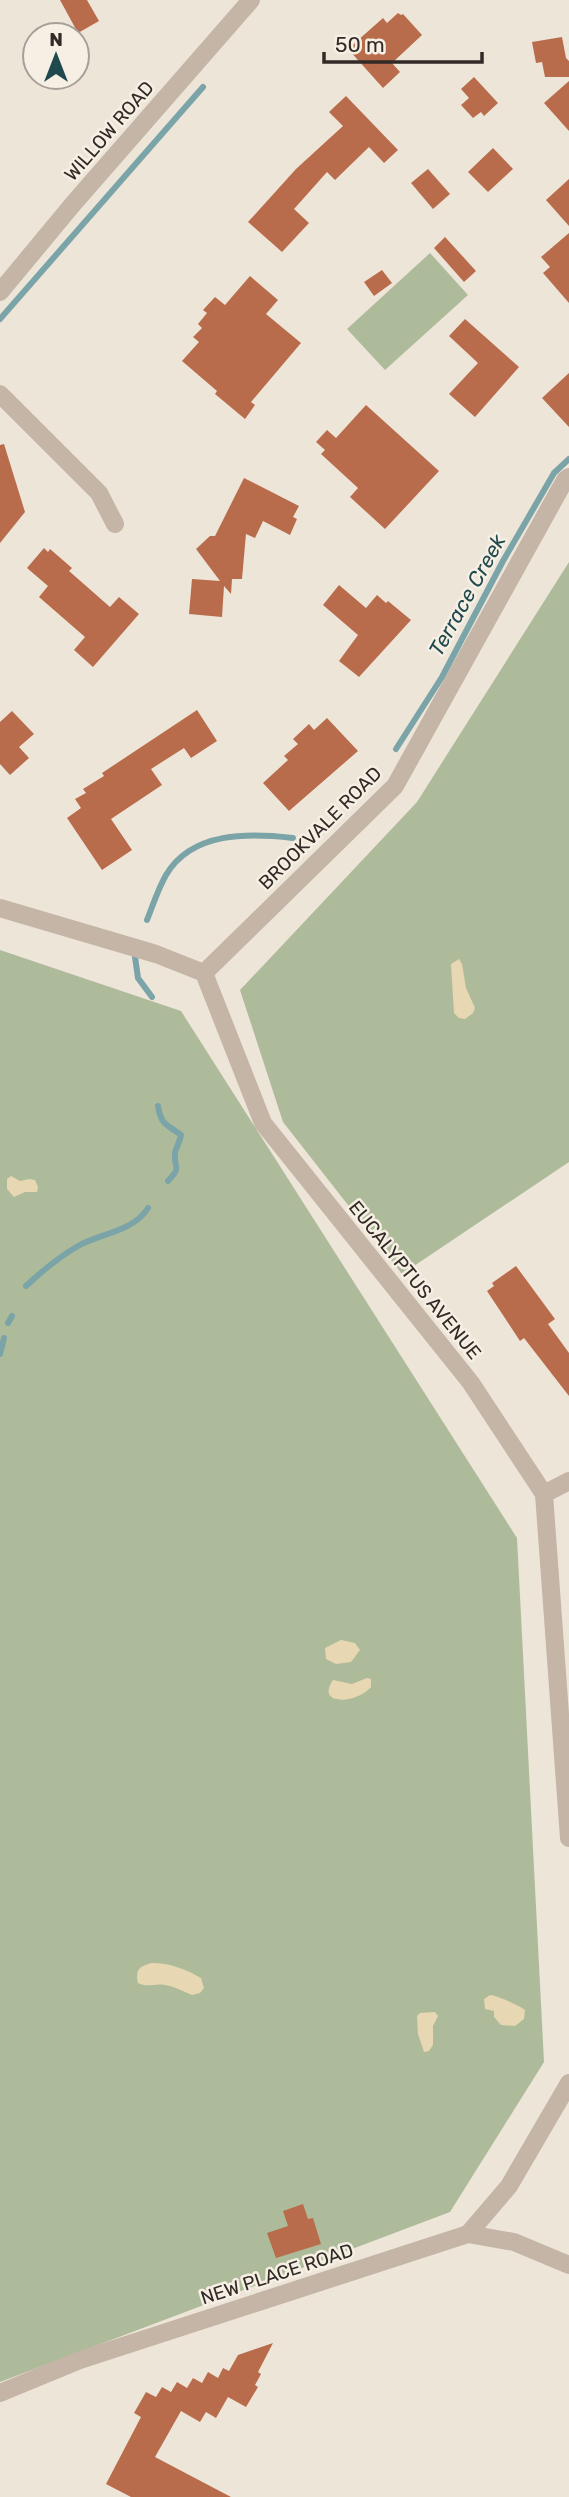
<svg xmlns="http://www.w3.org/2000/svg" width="569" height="2497" viewBox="0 0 569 2497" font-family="Rubik,sans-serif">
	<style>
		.green { fill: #aebb9a }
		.sand { fill: #e7d7b2 }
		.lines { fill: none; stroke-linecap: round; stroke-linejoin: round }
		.stream { stroke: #7ba4a8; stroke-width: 6 }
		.building { fill: #b96c4b }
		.minor { stroke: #c4b5a6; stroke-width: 18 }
		.labels { text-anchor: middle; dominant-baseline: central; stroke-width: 5; stroke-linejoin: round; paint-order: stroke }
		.street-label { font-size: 19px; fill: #312a26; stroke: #f6efe4 }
		.water-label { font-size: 21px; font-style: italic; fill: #20494e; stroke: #f6efe4 }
	</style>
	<rect width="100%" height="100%" fill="#eee5d9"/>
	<!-- green -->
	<g class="green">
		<path d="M 430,253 L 468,295 L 385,370 L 347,329 Z"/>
		<path d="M 569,562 L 569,1162 L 402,1274 L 283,1122 L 240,990 L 417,802 Z"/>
		<path d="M 0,950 L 181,1011 L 517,1538 L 544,2062 L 450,2212 L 0,2382 Z"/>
	</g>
	<!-- sand -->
	<g class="sand">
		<path d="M 459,959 L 462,964 L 466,988 L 475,1008 L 473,1013 L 465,1019 L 459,1018 L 454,1013 L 451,964 Z"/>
		<path d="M 11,1176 L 20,1181 L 29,1179 L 35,1180 L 38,1187 L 37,1192 L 25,1192 L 14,1197 L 7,1189 L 7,1179 Z"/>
		<path d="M 341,1640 L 355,1643 L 360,1650 L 351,1662 L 336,1664 L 326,1659 L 325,1648 Z"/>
		<path d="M 367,1678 L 371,1679 L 371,1687 C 357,1704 315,1706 333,1680 L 352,1684 Z"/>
		<path d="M 152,1963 C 170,1963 185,1969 201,1978 L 204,1988 L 200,1993 L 192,1995 C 182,1991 176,1987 165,1985 C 155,1983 147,1988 138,1983 C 135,1969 140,1966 152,1963 Z"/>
		<path d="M 490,1995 C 496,1995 520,2006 525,2010 L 524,2019 L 515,2026 L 501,2025 L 494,2017 L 494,2011 L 485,2009 L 484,1999 Z"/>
		<path d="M 435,2012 L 438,2016 L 433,2026 L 433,2045 L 429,2051 L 424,2052 L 418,2034 L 417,2016 L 420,2013 Z"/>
	</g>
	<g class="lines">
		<!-- stream -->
		<g class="stream">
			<path d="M 0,319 L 203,87"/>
			<path d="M 396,749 L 442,677 L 503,561 L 554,473 L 569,459"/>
			<path d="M 147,920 C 153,905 158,889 166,875 C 192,831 249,833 293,838"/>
			<path d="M 135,957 L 138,978 L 152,997"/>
			<path d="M 158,1106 C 161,1126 168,1125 181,1135 C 180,1142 176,1147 175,1153 C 173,1169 183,1165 168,1181"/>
			<path d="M 26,1286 C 42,1271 59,1257 78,1246 C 101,1233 133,1232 148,1208"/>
			<path d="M 8,1323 L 12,1316"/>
			<path d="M 0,1354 L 4,1338"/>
		</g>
	</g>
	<!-- building -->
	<g class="building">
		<path d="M 60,0 L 87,0 L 99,21 L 78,33 Z"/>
		<path d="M 398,13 L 401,15 L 403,14 L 422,35 L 392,63 L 400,72 L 383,88 L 348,49 L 383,18 L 387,23 Z"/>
		<path d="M 562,37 L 566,58 L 569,61 L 569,77 L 545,77 L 542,62 L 536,63 L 532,42 Z"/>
		<path d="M 474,77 L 498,103 L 484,116 L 481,112 L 473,118 L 461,105 L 469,98 L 461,89 Z"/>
		<path d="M 569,81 L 569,131 L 544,103 Z"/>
		<path d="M 346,96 L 398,150 L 384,163 L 369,147 L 335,180 L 327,172 L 294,209 L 309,223 L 282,252 L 248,222 L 296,169 L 343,126 L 329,112 Z"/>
		<path d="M 493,148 L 513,169 L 488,192 L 468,172 Z"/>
		<path d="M 428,169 L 450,194 L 433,209 L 411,183 Z"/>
		<path d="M 569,179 L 569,226 L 546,200 Z"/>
		<path d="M 569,233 L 569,303 L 543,273 L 550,267 L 541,257 Z"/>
		<path d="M 445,237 L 476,271 L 464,282 L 434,248 Z"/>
		<path d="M 382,270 L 392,283 L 374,296 L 364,282 Z"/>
		<path d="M 250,276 L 278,300 L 266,314 L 301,343 L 251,402 L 255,405 L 245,419 L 215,394 L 217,391 L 182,361 L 199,342 L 193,337 L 202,328 L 198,324 L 207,313 L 203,310 L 215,297 L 225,305 Z"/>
		<path d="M 465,319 L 519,367 L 475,417 L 449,394 L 478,363 L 449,336 Z"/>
		<path d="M 569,373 L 569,427 L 542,398 Z"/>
		<path d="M 366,405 L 439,471 L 385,529 L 350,497 L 358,488 L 321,454 L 325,450 L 316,442 L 327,430 L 336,438 Z"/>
		<path d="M 4,444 L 25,512 L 0,543 L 0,445 Z"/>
		<path d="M 244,478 L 299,506 L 293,517 L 297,519 L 290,535 L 263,521 L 255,538 L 246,534 L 242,579 L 232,579 L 231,594 L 224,586 L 222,617 L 189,614 L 192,579 L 220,581 L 196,549 L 210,536 L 215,536 Z"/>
		<path d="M 44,548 L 48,552 L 50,549 L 72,568 L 69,571 L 110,607 L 119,597 L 139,614 L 93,667 L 74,650 L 85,637 L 39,597 L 48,586 L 27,568 Z"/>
		<path d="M 339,585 L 366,608 L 377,595 L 386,603 L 388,601 L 411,620 L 359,677 L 339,661 L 358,635 L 323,605 Z"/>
		<path d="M 197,710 L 217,741 L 191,758 L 184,748 L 151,769 L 162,785 L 111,819 L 132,850 L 102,870 L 67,818 L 81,808 L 75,799 L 86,793 L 83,789 L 104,776 L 102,773 Z"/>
		<path d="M 12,711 L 34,734 L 19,747 L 29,758 L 10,775 L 0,764 L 0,722 Z"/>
		<path d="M 327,718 L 358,751 L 289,811 L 263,783 L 288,760 L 284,756 L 298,744 L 293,739 L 309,724 L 314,730 Z"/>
		<path d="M 516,1266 L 555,1319 L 548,1324 L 569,1353 L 569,1396 L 524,1338 L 520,1341 L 487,1291 L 494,1286 L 492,1283 Z"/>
		<path d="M 303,2204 L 308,2219 L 313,2218 L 321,2244 L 276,2258 L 267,2233 L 288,2226 L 283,2211 Z"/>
		<path d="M 273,2343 L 258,2372 L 261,2374 L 255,2385 L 258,2387 L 246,2407 L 228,2397 L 216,2418 L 206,2412 L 200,2422 L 181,2411 L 155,2457 L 231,2497 L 131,2497 L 106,2484 L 141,2417 L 134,2413 L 146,2392 L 156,2397 L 162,2387 L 171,2392 L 177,2382 L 187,2388 L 193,2378 L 202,2383 L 208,2372 L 218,2378 L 223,2368 L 229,2371 L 238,2355 Z"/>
	</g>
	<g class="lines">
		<!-- minor -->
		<g class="minor">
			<path d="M 0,292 L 73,204 L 251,0"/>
			<path d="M 0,394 L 99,493 L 115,524"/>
			<path d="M 0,908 L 156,954 L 204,973 L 263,1123 L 471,1383 L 544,1494 L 569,1838"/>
			<path d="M 204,973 L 395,786 L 565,480 L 569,477"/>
			<path d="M 544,1494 L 569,1481"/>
			<path d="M 468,2234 L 509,2186 L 569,2083"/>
			<path d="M 0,2393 L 80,2360 L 468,2234 L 514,2242 L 569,2265"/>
		</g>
	</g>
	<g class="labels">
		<!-- street labels -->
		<g class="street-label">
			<text transform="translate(109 131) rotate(-49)">WILLOW ROAD</text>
			<text transform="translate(320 828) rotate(-45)">BROOKVALE ROAD</text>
			<text transform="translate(415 1280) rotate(51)">EUCALYPTUS AVENUE</text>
			<text transform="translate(277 2274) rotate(-18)">NEW PLACE ROAD</text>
		</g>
		<!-- water labels -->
		<g class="water-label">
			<text transform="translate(467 595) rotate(-61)">Terrace Creek</text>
		</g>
	</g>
	<!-- north arrow -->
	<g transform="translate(56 56)"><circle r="33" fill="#f6efe4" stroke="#a7a098" stroke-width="2"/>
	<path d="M0-5L12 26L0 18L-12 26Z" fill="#20494e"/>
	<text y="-10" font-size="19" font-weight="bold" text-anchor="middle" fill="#312a26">N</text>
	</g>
	<!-- scale -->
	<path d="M324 52v10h158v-10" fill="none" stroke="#312a26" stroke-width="3.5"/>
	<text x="335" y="52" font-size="21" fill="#312a26" stroke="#f6efe4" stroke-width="5" paint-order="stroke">50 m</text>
</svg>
